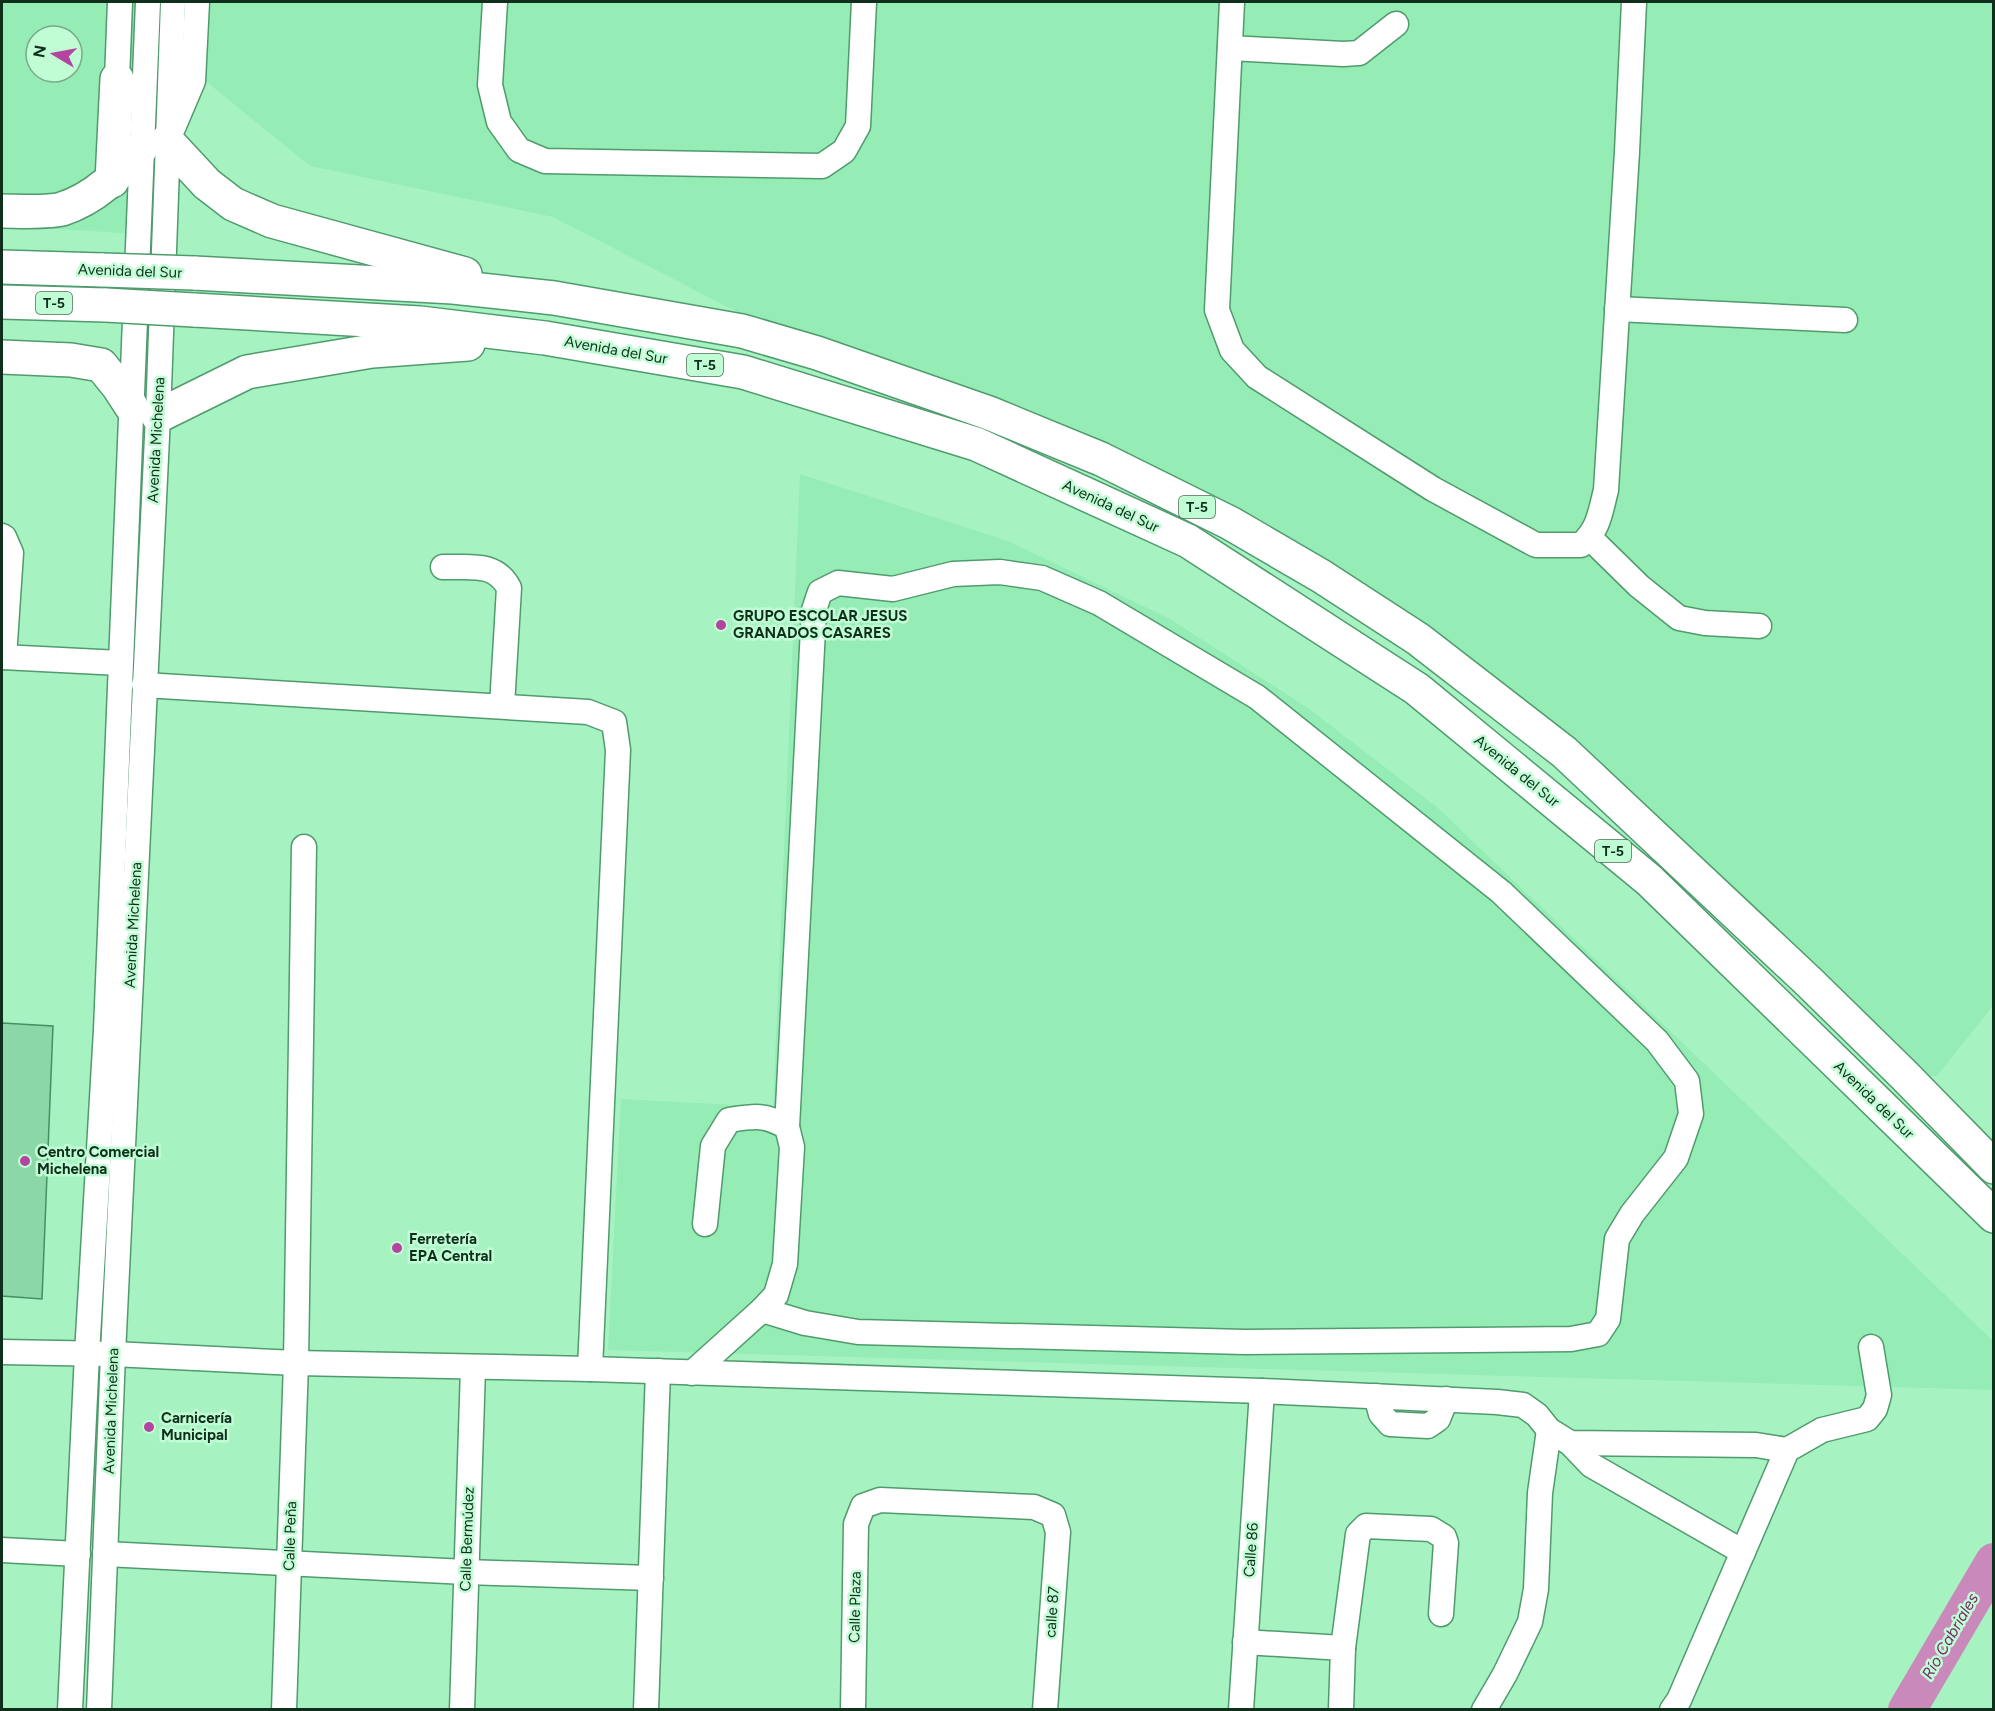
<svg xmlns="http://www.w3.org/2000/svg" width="1995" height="1711" viewBox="0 0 1995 1711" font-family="Figtree,sans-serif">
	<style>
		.built { fill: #96ecb5; fill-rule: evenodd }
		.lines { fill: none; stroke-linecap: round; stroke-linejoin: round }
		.river { stroke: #ca89bb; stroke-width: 38 }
		.building { fill: #8cd7a7; stroke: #449063; stroke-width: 1.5 }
		.minor-casing { stroke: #4f9b6d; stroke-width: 27 }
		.highway-casing { stroke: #4f9b6d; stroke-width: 36 }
		.minor { stroke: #fff; stroke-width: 24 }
		.highway { stroke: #fff; stroke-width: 33 }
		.highway-bridge-casing { stroke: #4f9b6d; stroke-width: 36; stroke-linecap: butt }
		.highway-bridge { stroke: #fff; stroke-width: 33 }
		.poi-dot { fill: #b544a0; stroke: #c0fdd4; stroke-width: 2 }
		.labels { text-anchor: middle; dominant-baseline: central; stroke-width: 5; stroke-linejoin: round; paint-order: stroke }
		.shield { fill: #c0fdd4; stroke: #446d53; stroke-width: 1.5 }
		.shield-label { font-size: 14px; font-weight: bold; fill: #0f2f1c }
		.street-label { font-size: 15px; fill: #0f2f1c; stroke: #c0fdd4 }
		.poi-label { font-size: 15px; font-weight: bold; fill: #0f2f1c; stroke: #c0fdd4; text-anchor: start }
		.water-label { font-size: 16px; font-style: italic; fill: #742967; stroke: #c0fdd4 }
	</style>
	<rect width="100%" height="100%" fill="#a6f3c1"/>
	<!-- built -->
	<g class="built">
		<path d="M 2,2 L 1993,2 L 1993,1006 L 1937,1076 L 1904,1075 L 1418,639 L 989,413 L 817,353 L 553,217 L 310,166 L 171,53 L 164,236 L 2,225 ZM 36,36 L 72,36 L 72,72 L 36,72 Z"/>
		<path d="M 800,474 L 1008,541 L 1170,619 L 1308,708 L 1438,808 L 1993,1341 L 1994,1390 L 608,1350 L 621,1099 L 773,1107 Z"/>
	</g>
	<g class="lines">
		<!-- river -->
		<path class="river" d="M 1907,1710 L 1994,1562"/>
	</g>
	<!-- building -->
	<path class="building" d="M 2,1023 L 53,1026 L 42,1299 L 2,1296 Z"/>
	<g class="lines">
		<defs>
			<g id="minor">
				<path d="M 120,2 L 117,79 L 122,94"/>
				<path d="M 495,2 L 490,85 L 499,122 L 519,150 L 545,161 L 822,166 L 844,151 L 858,126 L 864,2"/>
				<path d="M 1232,2 L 1217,310 L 1232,350 L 1257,377 L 1433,489 L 1536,545 L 1581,545 C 1599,529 1600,513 1606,490 L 1627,152 L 1634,2"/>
				<path d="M 1230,48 L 1343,54 L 1359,53 L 1396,24"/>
				<path d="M 173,128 L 193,81 L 197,2"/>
				<path d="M 1617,309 L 1845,320"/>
				<path d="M 2,536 L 4,537 L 11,553 L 4,657"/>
				<path d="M 1589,537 L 1639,586 L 1679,618 L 1705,623 L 1759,626"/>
				<path d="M 443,567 C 469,568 495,561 509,588 L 502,706"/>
				<path d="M 2,657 L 120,663"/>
				<path d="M 144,685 L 588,712 L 614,722 L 618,750 L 590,1369"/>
				<path d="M 762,1310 L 805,1323 L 858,1332 L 1245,1342 L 1571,1339 L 1598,1334 L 1608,1319 L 1617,1239 L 1632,1214 L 1676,1158 L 1691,1114 L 1687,1081 L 1657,1041 L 1501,892 L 1257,697 L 1099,603 L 1042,578 L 1000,572 L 953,574 L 893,589 L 838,583 L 820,592 L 814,610 L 787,1127"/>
				<path d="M 2,1352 L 113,1354 L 296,1363 L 590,1369 L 1262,1391 L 1497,1402 L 1523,1405 L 1537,1415 L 1549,1430 L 1570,1443 L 1756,1445 L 1787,1450"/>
				<path d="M 692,1373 L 762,1310 L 776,1295 L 785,1264 L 792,1147 L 787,1127 C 764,1114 755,1116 729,1120 L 713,1146 L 705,1224"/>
				<path d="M 1376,1396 L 1381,1414 L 1390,1424 L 1428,1426 L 1438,1419 L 1446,1399"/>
				<path d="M 1570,1443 L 1591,1465 L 1743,1552"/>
				<path d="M 2,1550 L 78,1554"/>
				<path d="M 105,1554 L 466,1572 L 651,1578"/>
				<path d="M 1245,1642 L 1343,1648 L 1341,1710"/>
				<path d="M 1343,1648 L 1358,1534 L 1366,1526 L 1431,1529 L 1444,1537 L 1446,1543 L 1441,1614"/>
				<path d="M 70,1710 L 87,1354 L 106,1030 L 148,2"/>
				<path d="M 99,1710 L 113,1354 L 158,416 L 173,2"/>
				<path d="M 284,1710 L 296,1363 L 304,847"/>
				<path d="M 462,1710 L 473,1368"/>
				<path d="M 646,1710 L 658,1371"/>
				<path d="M 853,1710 L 856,1524 L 863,1506 L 880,1500 L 1034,1507 L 1053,1515 L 1058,1532 L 1045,1710"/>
				<path d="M 1241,1710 L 1262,1391"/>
				<path d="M 1484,1710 L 1505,1674 L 1530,1622 L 1536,1589 L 1540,1493 L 1549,1430"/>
				<path d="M 1672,1710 L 1679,1700 L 1787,1450 L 1822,1430 L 1867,1419 L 1875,1409 L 1879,1395 L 1871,1347"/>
			</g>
			<g id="highway">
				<path d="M 167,141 L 207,184 L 233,204 L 272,221 L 465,274"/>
				<path d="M 112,181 L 117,79"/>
				<path d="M 2,211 C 17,211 48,213 62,209 C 96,198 119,174 141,148"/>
				<path d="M 2,267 L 103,270"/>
				<path d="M 194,273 L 453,287 L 554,298 L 742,331 L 817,353 L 989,413 L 1101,459 L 1230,523 L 1321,576 L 1418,639 L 1564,752 L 1809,982 L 1904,1075 L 1994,1167"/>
				<path d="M 2,302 L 106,305"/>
				<path d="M 194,310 L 420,323 L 545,338 L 743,372 L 976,444 L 1188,541 L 1417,689 L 1649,880 L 1994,1216"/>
				<path d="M 2,357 L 71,360 L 101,365 L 118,386 L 131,406"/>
				<path d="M 158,416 L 247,372 L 372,351 L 468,344"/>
			</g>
		</defs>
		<!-- minor casing -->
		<use href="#minor" class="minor-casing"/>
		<!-- highway casing -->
		<use href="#highway" class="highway-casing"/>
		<!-- minor -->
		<use href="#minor" class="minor"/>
		<!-- highway -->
		<use href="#highway" class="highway"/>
		<defs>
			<g id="highway-bridge">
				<path d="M 103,270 L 194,273"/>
				<path d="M 106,305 L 194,310"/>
			</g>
		</defs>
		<!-- highway-bridge casing -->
		<use href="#highway-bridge" class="highway-bridge-casing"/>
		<!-- highway-bridge -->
		<use href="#highway-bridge" class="highway-bridge"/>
	</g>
	<!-- markers -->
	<g class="poi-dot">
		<circle cx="721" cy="625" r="6"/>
		<circle cx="25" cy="1161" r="6"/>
		<circle cx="397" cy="1248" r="6"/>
		<circle cx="149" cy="1427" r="6"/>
	</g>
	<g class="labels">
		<!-- shield labels -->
		<g class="shield">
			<rect x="36" y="292" width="36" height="22" rx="4.5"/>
			<rect x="687" y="354" width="36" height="22" rx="4.5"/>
			<rect x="1179" y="496" width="36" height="22" rx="4.5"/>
			<rect x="1595" y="840" width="36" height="22" rx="4.5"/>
		</g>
		<g class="shield-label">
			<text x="54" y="303">T-5</text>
			<text x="705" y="365">T-5</text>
			<text x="1197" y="507">T-5</text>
			<text x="1613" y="851">T-5</text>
		</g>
		<!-- street labels -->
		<g class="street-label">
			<text transform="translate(130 271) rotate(2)">Avenida del Sur</text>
			<text transform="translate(616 350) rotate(10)">Avenida del Sur</text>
			<text transform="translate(156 440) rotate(-87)">Avenida Michelena</text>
			<text transform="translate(1111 506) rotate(25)">Avenida del Sur</text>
			<text transform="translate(1517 771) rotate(39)">Avenida del Sur</text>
			<text transform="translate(133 925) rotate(-87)">Avenida Michelena</text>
			<text transform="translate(1874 1100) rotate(44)">Avenida del Sur</text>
			<text transform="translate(111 1411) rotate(-88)">Avenida Michelena</text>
			<text transform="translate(290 1536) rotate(-88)">Calle Peña</text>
			<text transform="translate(467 1539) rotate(-88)">Calle Bermúdez</text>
			<text transform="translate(1251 1550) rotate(-86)">Calle 86</text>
			<text transform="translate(855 1607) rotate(-89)">Calle Plaza</text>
			<text transform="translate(1052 1612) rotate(-86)">calle 87</text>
		</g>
		<!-- poi labels -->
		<g class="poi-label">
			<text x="733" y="616">GRUPO ESCOLAR JESUS<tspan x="733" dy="17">GRANADOS CASARES</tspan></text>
			<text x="37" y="1152">Centro Comercial<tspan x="37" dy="17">Michelena</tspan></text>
			<text x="409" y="1239">Ferretería<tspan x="409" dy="17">EPA Central</tspan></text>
			<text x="161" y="1418">Carnicería<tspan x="161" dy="17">Municipal</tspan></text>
		</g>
		<!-- water labels -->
		<g class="water-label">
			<text transform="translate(1950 1636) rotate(-60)">Río Cabriales</text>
		</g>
	</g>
	<!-- border -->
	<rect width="1995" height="1711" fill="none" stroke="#0f2f1c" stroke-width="6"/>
	<!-- north arrow -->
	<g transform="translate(54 54) rotate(280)"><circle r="28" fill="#c0fdd4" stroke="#79ab8a" stroke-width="1.5"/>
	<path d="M0-4.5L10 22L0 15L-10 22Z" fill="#b544a0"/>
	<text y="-9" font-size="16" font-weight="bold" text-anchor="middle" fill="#0f2f1c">N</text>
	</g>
</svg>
